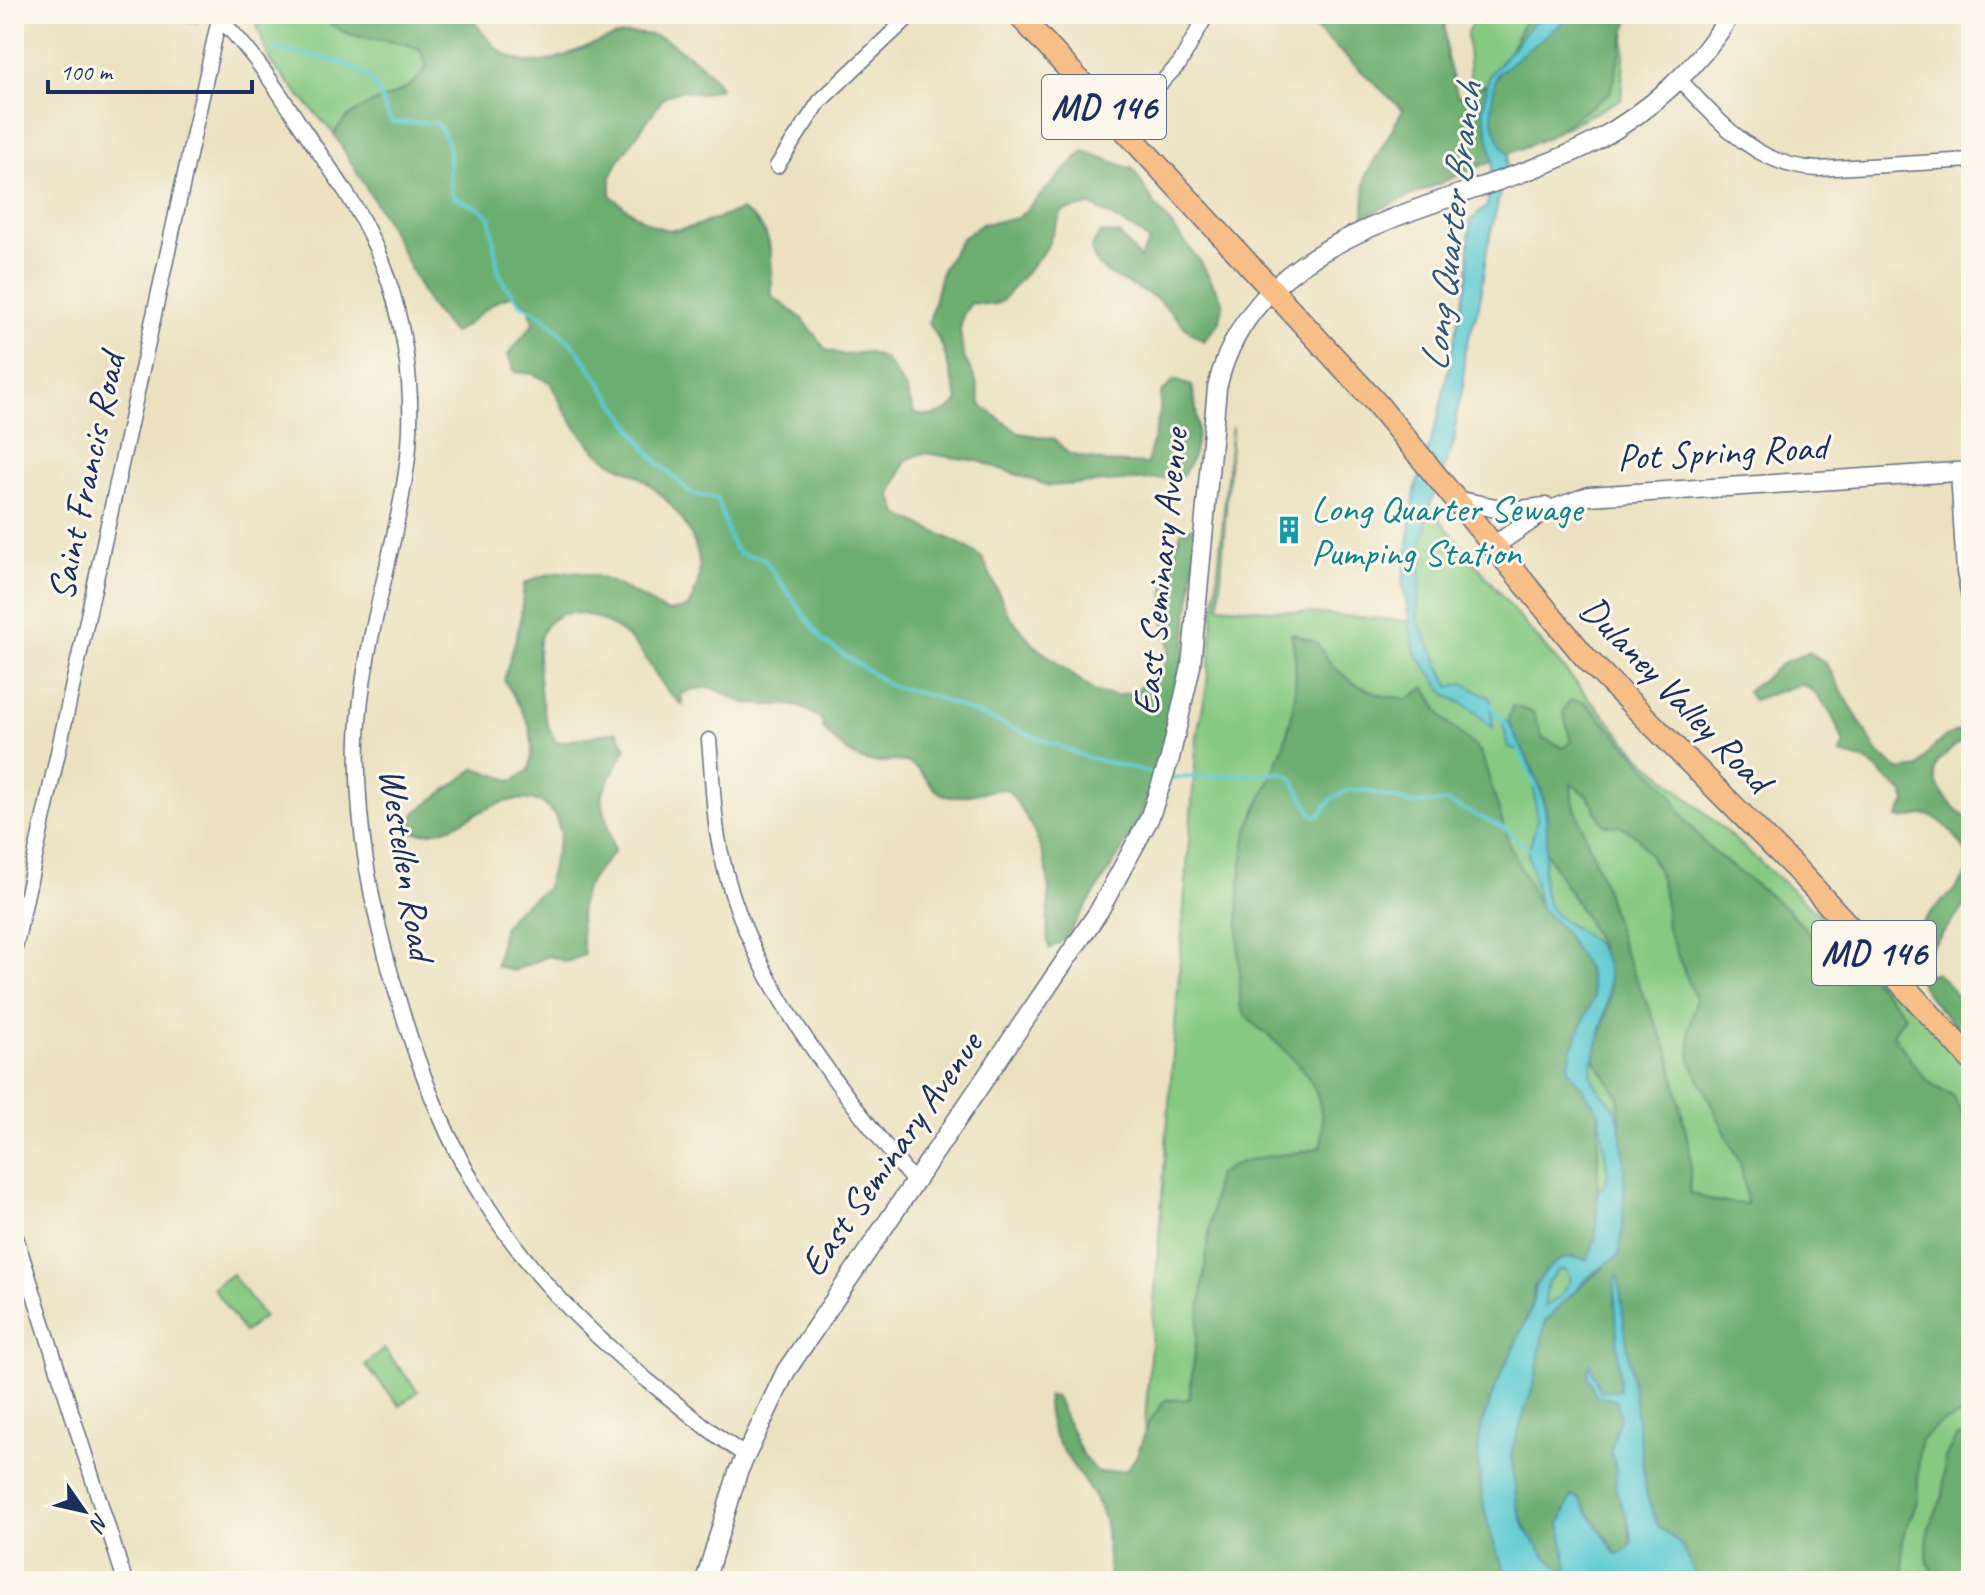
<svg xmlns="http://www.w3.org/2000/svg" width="1985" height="1595" viewBox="0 0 1985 1595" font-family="Caveat,sans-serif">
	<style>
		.green { fill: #86c982; stroke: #507c70; stroke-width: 2 }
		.forest { fill: #6cad70; stroke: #446e67; stroke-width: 2; fill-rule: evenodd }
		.water { fill: #5dcad2; stroke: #3c7c98; stroke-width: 2; fill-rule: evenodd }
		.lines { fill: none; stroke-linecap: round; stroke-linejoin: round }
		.stream { stroke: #5dcad2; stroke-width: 4 }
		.minor-casing { stroke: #646d80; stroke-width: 17 }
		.tertiary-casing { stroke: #646d80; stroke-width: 21 }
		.primary-casing { stroke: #646d80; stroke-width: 25 }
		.minor { stroke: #fff; stroke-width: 14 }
		.tertiary { stroke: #fff; stroke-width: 18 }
		.primary { stroke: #f7be87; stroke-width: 22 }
		.labels { text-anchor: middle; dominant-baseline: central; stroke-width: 6; stroke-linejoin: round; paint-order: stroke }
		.shield { fill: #fbf7ec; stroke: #5e6b89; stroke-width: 2 }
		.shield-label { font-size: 36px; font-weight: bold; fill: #1b2f5e }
		.street-label { font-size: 38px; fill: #1b2f5e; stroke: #fbf7ec }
		.culture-label { font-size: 38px; fill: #0d838f; stroke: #fbf7ec; text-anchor: start }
		.water-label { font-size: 40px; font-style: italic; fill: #2c567b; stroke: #fbf7ec }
	</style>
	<rect width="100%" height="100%" fill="#fbf7ec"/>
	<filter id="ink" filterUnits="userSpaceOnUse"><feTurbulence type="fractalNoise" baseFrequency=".0125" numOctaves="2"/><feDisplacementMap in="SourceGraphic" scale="16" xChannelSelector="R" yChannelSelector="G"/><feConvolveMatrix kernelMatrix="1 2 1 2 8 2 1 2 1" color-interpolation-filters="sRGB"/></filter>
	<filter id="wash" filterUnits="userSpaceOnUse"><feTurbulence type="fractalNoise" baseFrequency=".006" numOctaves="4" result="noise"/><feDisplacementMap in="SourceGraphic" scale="32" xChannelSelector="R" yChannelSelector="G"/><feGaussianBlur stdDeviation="1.8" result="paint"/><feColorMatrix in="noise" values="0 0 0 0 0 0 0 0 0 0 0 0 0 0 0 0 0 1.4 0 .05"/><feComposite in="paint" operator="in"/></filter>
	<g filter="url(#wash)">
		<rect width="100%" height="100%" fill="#ebe1c0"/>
		<!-- green -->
		<g class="green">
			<path d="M 253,14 L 321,14 C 346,46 386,34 420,49 L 428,67 C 401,107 358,94 334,134 L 270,62 Z"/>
			<path d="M 1478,14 L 1627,14 L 1621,99 L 1545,138 L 1476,165 L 1467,32 Z"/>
			<path d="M 1232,426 L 1219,606 L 1417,622 L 1424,500 L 1523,622 L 1636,752 L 1872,961 L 1971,1070 L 1971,1581 L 1133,1581 L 1197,736 L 1207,685 Z"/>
			<path d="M 232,1274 L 264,1317 L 244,1332 L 213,1288 Z"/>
			<path d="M 384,1349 L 418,1391 L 400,1406 L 365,1365 Z"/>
		</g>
		<!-- forest -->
		<g class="forest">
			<path d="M 321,14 L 470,14 C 534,121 585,14 660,37 C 668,40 675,46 681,50 C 698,61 710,70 720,88 L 701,94 L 683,90 L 665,96 L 619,160 L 611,177 L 611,196 C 670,244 672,234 741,210 C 778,230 770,259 772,296 L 803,319 L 826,350 L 845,355 L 867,352 L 885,359 L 906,389 L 914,413 C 928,419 950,414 958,400 L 943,348 L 929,322 L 942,270 L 962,238 L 982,224 L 1018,218 L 1084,151 L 1133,169 L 1156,206 L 1200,261 L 1223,302 L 1220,321 L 1204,341 C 1185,331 1177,318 1162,303 C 1141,283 1096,282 1091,248 L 1100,233 L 1119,234 L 1140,259 L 1149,242 L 1143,235 L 1091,205 L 1062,211 L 1046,249 L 1001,302 L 992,305 L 971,303 L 963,315 L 960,330 L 963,355 L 976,381 L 981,405 L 1019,433 L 1054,439 L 1069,454 L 1106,462 L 1147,464 L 1160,412 L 1161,394 L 1174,380 L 1192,386 C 1199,417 1202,452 1181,477 L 1049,486 L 978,461 L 923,453 L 906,460 L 891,494 L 898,514 L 967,547 L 983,559 L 1008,614 L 1034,645 L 1095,692 L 1117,696 L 1135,691 L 1165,666 L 1169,648 L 1163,609 L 1165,589 L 1181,532 L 1198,525 C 1189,608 1184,693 1158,773 C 1138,833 1098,887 1065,939 L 1049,949 C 1045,929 1049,913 1049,893 C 1048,853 1030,819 1007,789 C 988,789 970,797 952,797 C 932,796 926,771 909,763 C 900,759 884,763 873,762 C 853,762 837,742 823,729 L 822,720 C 792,697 783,708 751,704 C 718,699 722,677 681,694 L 683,705 C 661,690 654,668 638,648 C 622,627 581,604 556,617 C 543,624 538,640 538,654 C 539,684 540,718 557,743 L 617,731 L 626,747 L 601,796 L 614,852 C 576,893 577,900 584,955 L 567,962 L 549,956 L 513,971 L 496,966 L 503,928 L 514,912 L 546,889 L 561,833 L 555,816 L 542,802 C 484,787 463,843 407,831 L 415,813 L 476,768 L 513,781 L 529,770 C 539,730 524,714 504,680 L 520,623 L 524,584 C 579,554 620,586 667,612 L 687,608 C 720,559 681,508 641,478 C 629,469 614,466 603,457 C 581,439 562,407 550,382 L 533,374 L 515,372 L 508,355 L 533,324 L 529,305 L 514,295 C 483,302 479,321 453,333 L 429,305 L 386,221 L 334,134 C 358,94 401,107 427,67 L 420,49 C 386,34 346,46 321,14 Z"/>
			<path d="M 1300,14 L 1444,14 L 1447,58 L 1458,97 L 1495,81 L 1528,14 L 1630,14 L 1610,93 L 1548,137 L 1364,216 L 1365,177 L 1403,110 Z"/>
			<path d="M 1291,633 L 1317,643 L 1332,666 L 1357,685 L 1384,696 L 1409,699 L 1425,687 L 1443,718 L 1481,752 L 1510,847 L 1540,907 L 1563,930 L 1588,971 L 1594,997 L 1572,1048 L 1568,1068 L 1599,1111 L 1596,1236 L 1588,1261 L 1573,1256 L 1534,1287 L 1533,1302 C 1518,1344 1485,1397 1479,1440 C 1476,1467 1485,1493 1490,1519 C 1494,1542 1499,1564 1514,1581 L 1111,1581 C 1105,1559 1110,1534 1102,1513 C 1087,1474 1041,1441 1048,1396 L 1056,1397 L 1082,1454 L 1097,1473 L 1127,1470 L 1136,1457 L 1149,1422 L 1165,1400 L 1189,1399 L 1216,1177 C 1243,1151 1287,1159 1321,1147 C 1328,1094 1308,1070 1269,1036 C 1257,1026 1245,1020 1240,1004 C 1239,950 1235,893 1246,839 C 1250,819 1261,800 1269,782 C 1291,733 1303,686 1291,633 Z"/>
			<path d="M 1809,652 L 1825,662 L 1878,753 L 1900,771 L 1919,767 C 1930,750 1939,738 1958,731 L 1965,738 C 1957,745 1942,755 1937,764 C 1927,783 1956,813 1971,820 L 1971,860 C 1963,846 1942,814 1924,815 C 1914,816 1908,820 1897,818 L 1906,802 L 1903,793 L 1867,761 L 1840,754 L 1844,745 C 1838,724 1822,693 1801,684 L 1753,700 L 1747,692 L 1784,662 Z"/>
			<path d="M 1570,700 L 1585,702 L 1669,790 L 1684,819 L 1710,849 L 1788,910 L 1815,939 L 1864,969 L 1905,1015 L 1893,1034 C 1914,1061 1918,1082 1951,1094 L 1971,1128 L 1971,1411 L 1939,1424 L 1920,1441 L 1917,1502 L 1902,1539 L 1904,1581 L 1699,1581 L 1680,1544 L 1658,1526 L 1647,1496 L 1618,1277 L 1620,1390 L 1600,1391 L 1596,1396 L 1616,1400 L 1620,1416 L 1610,1453 C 1615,1461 1633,1538 1631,1546 L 1618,1555 L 1579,1499 L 1572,1496 L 1560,1523 L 1569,1569 L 1565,1572 C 1527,1549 1508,1497 1511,1454 C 1512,1430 1527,1406 1534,1384 C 1540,1365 1537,1341 1545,1323 C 1549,1314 1593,1274 1603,1269 L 1624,1189 L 1621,1127 L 1618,1096 L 1593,1057 C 1601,1033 1613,1004 1609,978 C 1601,932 1565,890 1545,850 C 1555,796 1529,765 1508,721 L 1512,706 L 1533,712 L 1543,738 L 1563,747 L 1571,742 L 1563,711 ZM 1571,784 L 1587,795 L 1604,825 L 1620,826 L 1637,836 L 1658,870 L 1665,899 L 1667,929 L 1696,1000 L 1689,1030 L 1691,1062 L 1741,1165 L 1747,1204 L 1718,1202 L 1690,1193 L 1690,1151 L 1669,1053 L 1623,949 L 1606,890 L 1572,799 Z"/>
			<path d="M 1971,867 L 1971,899 L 1923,957 L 1922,966 L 1927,974 L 1936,973 C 1955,987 1971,1019 1971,1042 C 1936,1005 1883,963 1930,913 C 1943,900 1963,884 1971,867 Z"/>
			<path d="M 1971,1432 L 1971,1581 L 1938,1581 L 1927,1561 L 1928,1530 L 1943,1496 L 1945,1458 L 1956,1438 Z"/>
		</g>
		<!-- water -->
		<g class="water">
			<path d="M 1560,14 L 1573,14 L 1497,74 C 1489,105 1489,129 1509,155 L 1487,249 L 1479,306 L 1464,352 L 1464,382 L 1456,417 L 1454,443 L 1428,510 L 1423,539 L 1417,620 L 1450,687 L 1463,683 L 1490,698 L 1493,728 L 1469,707 L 1447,695 L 1415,652 L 1403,583 L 1415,491 L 1438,418 L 1468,275 L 1470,221 L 1487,206 L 1493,161 L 1483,108 L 1489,76 L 1533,23 Z"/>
			<path d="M 1502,720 L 1508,721 C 1526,760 1549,791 1547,836 C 1546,856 1540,878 1546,898 C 1551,917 1569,924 1585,935 C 1632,967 1596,1030 1591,1073 C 1593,1090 1611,1097 1617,1114 C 1628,1147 1625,1220 1619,1255 L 1592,1274 L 1545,1321 L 1535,1380 L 1511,1454 L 1517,1506 L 1525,1528 L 1545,1556 L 1565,1572 L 1568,1569 L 1560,1523 L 1572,1496 L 1579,1499 L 1617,1555 L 1631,1546 C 1635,1526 1621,1508 1616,1490 C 1612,1478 1622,1475 1610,1452 L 1620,1416 L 1616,1400 L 1596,1396 L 1587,1373 L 1590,1364 L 1600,1391 L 1620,1390 L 1614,1282 L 1618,1275 L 1647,1496 L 1658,1526 L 1680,1544 L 1699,1581 L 1514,1581 C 1490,1555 1475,1477 1479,1441 C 1484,1400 1515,1350 1530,1311 C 1535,1296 1534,1284 1545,1272 C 1556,1258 1572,1255 1588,1260 L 1596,1236 L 1598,1188 L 1603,1188 L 1608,1174 L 1599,1112 L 1568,1068 L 1572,1048 L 1594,997 L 1588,971 L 1563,930 L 1540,907 L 1528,854 L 1537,820 L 1532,768 L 1523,751 L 1508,747 ZM 1559,1270 L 1566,1270 L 1570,1279 L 1560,1297 L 1544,1307 L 1548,1281 Z"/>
		</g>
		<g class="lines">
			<!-- stream -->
			<g class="stream">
				<path d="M 159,14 L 197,22"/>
				<path d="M 274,48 C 306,59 349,55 373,83 C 382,93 383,110 392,122 L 436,123 C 458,146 444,169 453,197 L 481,209 L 490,217 L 498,270 L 506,286 L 520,303 L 543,316 L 577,349 L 653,458 L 692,494 L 716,498 C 726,512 726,551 744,555 C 751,557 756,555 763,558 L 823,641 L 891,686 L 929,695 L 1086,757 L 1157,774"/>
				<path d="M 1489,704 L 1506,725"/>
				<path d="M 1518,746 L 1535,786"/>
				<path d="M 1169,778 L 1283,773 L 1292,778 L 1313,815 L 1319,816 L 1332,798 L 1349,790 L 1364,790 L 1413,804 L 1447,802 L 1504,828 L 1532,851"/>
			</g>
		</g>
	</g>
	<g filter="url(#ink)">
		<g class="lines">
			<defs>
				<g id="minor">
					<path d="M 219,18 C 253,52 277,89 303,129 C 326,163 351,196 369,233 C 404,304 418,393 406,472 C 393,561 361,648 358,738 C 355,823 371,908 395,988 C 445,1162 507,1264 647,1380 C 679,1405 710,1433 745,1455"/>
					<path d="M 1679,79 C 1719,121 1756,167 1818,169 L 1971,160"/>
					<path d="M 1121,125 L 1180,63 L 1207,14"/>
					<path d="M 777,166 L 820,101 L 912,14"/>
					<path d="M 1958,472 L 1964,572 L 1971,607"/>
					<path d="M 709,740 C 712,771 713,802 717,832 C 739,970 831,1075 913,1181"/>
					<path d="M 14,953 L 220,14"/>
					<path d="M 14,1231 L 125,1581"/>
				</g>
				<g id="tertiary">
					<path d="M 1455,500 L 1511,511 L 1546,507"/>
					<path d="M 1492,547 L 1542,513 L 1589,496 L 1971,471"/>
					<path d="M 705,1581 L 738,1472 L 786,1371 L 1099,911 L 1149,819 L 1170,758 L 1191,666 L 1217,388 C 1255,219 1469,208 1594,142 C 1649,112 1698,68 1731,14"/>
				</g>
				<path id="primary" d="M 1018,14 L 1377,404 L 1585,657 L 1798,871 L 1971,1059"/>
			</defs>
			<!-- minor casing -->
			<use href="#minor" class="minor-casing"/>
			<!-- tertiary casing -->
			<use href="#tertiary" class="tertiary-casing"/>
			<!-- primary casing -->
			<use href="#primary" class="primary-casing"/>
			<!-- minor -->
			<use href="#minor" class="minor"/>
			<!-- tertiary -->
			<use href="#tertiary" class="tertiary"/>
			<!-- primary -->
			<use href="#primary" class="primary"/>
		</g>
	</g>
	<!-- icons -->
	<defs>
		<symbol id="building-bare" viewBox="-9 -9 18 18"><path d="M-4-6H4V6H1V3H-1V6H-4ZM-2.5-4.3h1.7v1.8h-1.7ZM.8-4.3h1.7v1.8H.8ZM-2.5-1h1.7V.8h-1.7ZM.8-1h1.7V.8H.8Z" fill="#0f9aa8" stroke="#fbf7ec" stroke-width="2.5" paint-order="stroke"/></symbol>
	</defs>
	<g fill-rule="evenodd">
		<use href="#building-bare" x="1269" y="510" width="40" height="40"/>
	</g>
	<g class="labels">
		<!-- shield labels -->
		<g class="shield">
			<rect x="1042" y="75" width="124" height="64" rx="6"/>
			<rect x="1812" y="921" width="124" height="64" rx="6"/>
		</g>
		<g class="shield-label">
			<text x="1104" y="107">MD 146</text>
			<text x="1874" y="953">MD 146</text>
		</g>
		<!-- street labels -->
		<g class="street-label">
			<text transform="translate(1722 452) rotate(-3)">Pot Spring Road</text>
			<text transform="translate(86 477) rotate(-78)">Saint Francis Road</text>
			<text transform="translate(1160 572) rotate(-84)">East Seminary Avenue</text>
			<text transform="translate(1676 694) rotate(46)">Dulaney Valley Road</text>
			<text transform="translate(407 864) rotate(81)">Westellen Road</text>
			<text transform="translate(891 1154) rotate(-55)">East Seminary Avenue</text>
		</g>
		<!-- culture labels -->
		<g class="culture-label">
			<text x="1311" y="508">Long Quarter Sewage<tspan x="1311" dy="44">Pumping Station</tspan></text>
		</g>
		<!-- water labels -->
		<g class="water-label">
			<text transform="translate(1451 227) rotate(-83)">Long Quarter Branch</text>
		</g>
	</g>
	<!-- margin -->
	<rect width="1985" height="1595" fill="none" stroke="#fbf7ec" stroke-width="48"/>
	<!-- north arrow -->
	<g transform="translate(84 1511) rotate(124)" stroke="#fbf7ec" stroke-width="6" paint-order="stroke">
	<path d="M0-6L14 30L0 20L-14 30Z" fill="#1b2f5e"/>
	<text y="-12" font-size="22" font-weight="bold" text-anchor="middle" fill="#1b2f5e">N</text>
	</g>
	<!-- scale -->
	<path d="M48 80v12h204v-12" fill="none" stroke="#1b2f5e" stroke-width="4"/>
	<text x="60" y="80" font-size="24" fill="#1b2f5e" stroke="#fbf7ec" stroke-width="6" paint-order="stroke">100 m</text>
</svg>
